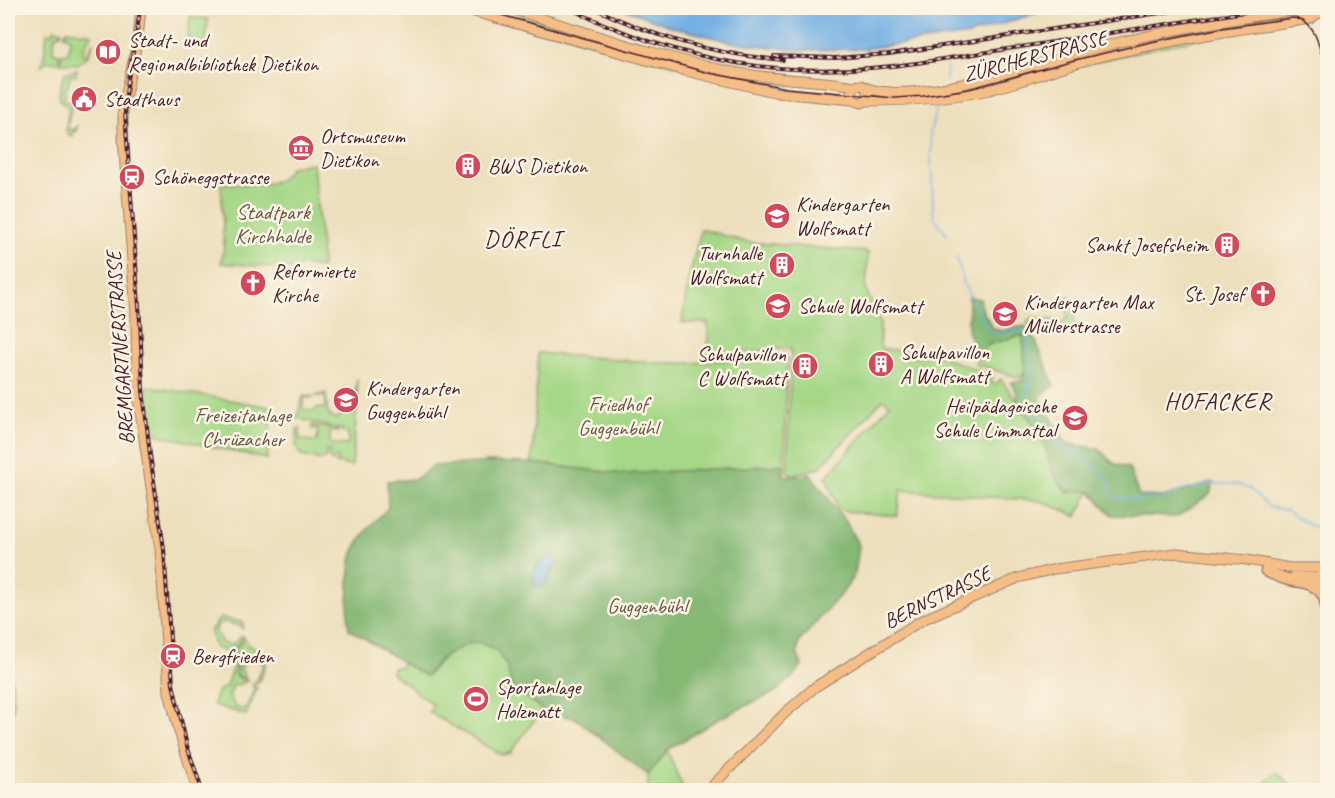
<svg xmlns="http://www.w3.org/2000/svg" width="1335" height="798" viewBox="0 0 1335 798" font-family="Caveat,sans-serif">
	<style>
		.green { fill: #a5d786; stroke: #787b58; stroke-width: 1.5 }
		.forest { fill: #84b873; stroke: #676c4f; stroke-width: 1.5 }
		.water { fill: #71aee3; stroke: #5e6687; stroke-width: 1.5 }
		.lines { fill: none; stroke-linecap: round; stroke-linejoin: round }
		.stream { stroke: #71aee3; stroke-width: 1.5 }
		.major-casing { stroke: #9c7f74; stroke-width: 11 }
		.highway-casing { stroke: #9c7f74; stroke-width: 13 }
		.major { stroke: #f6be87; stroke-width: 9 }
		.highway { stroke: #f6be87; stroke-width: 10 }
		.tram { stroke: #4a1f2b; stroke-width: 1.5 }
		.rail-casing { stroke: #4a1f2b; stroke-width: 4 }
		.rail { stroke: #fcf5e5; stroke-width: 1.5; stroke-dasharray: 4.5; stroke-linecap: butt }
		.labels { text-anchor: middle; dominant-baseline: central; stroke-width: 5; stroke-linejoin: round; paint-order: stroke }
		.poi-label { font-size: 21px; fill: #4a1f2b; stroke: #fcf5e5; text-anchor: start }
		.street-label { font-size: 21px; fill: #4a1f2b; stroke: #fcf5e5 }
		.park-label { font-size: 21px; fill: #655646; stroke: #fcf5e5 }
		.quarter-label { font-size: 24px; letter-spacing: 1.5px; fill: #4a1f2b; stroke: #fcf5e5 }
	</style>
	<rect width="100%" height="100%" fill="#fcf5e5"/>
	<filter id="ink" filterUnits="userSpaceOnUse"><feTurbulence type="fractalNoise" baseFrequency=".0167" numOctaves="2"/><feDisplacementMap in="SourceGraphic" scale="12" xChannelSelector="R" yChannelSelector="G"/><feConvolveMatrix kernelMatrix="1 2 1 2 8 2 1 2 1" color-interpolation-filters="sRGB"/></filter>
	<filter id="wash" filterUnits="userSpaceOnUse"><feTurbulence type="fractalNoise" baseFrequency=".008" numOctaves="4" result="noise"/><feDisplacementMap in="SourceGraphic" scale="24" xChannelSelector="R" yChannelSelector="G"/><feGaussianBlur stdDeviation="1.35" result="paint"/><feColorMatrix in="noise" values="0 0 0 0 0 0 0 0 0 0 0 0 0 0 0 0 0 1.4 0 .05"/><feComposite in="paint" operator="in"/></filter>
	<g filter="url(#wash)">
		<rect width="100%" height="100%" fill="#eddfbc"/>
		<!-- green -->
		<g class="green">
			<path d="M 1293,12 L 1309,16 L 1270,22 L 1006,82 L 1001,77 L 1100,49 Z"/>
			<path d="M 522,14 L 659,55 L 788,81 L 787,92 L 707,74 L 520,23 Z"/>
			<path d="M 190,17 L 208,19 L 205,46 L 187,44 Z"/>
			<path d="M 54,29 L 62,31 L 61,34 L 55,36 L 53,50 L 54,53 L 60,54 L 58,62 L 48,61 L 40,67 L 44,57 L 47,33 L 53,33 Z"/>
			<path d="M 67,30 L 92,34 L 86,43 L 83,54 L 87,55 L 93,42 L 88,56 L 78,64 L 60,63 L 62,54 L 68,53 L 70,40 L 68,36 L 64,35 Z"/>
			<path d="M 77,69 L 76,76 L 70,75 L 68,86 L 65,90 L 65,102 L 73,101 L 67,128 L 73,130 L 78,125 L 76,131 L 73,131 L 72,136 L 67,134 C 64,125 69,119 68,110 C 67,104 66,106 62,102 C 56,95 62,81 65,73 Z"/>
			<path d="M 313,163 C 316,198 321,233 322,268 L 303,265 L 294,269 L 221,263 L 224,248 L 221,183 C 236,184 267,187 281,179 C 285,176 288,170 291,167 Z"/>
			<path d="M 701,229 L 746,242 L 868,252 L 866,290 L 880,322 L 880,345 L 882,349 L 911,351 L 918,357 L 929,352 L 993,376 L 991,383 L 995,384 L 1001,379 L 1042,437 L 1049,454 L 1090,491 L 1077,516 L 1041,501 L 901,490 L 897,516 L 843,511 L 837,505 L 826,477 L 890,404 L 883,399 L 818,469 L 816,468 L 802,473 L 790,474 L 787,471 L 791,348 L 709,356 L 708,323 L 682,323 L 687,287 Z"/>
			<path d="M 1068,296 C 1075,304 1071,318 1078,331 L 1068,334 L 1068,331 L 1061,332 L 1060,335 L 1035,334 L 1034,330 L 1027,323 L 1031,318 L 1053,320 L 1054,322 L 1065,322 L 1065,319 L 1068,319 L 1066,300 L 1067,305 L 1071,304 L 1069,298 L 1067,297 Z"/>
			<path d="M 1023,335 L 1025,368 L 1021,378 L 975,364 C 981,340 1003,340 1023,335 Z"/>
			<path d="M 538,353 L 661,363 L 693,363 L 784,354 L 787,359 L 784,465 L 623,474 L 532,463 Z"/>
			<path d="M 357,378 L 358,396 L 352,466 L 335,463 L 338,459 L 336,457 L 332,461 L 329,458 L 329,450 L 326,450 L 326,457 L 323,460 L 302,456 L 296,448 L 297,429 L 300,428 L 300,440 L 317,441 L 318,429 L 312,429 L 312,425 L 338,430 L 338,432 L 330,432 L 330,444 L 348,445 L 348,433 L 342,432 L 342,429 L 332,429 L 331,427 L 297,418 L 303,396 L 313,396 L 313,399 L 304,398 L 303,410 L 315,411 L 316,408 L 325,408 L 326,397 L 315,396 L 326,393 L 327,409 L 330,416 L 337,419 L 342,413 L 353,413 Z"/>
			<path d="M 146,386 L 272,407 L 267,459 L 150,433 Z"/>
			<path d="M 220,618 L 243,622 L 243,630 L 241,626 L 222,622 L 217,626 L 216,632 L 222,643 L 231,645 L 242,636 L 241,641 L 230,652 L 215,648 L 210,631 Z"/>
			<path d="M 244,637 L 249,646 L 266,652 L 264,658 L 267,661 L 259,682 L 253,682 L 257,681 L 263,665 L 260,659 L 252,656 L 246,659 L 241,670 L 247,680 L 236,674 L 239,656 L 235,649 L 242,642 Z"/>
			<path d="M 478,642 L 496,650 L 507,666 L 511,685 L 542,710 L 510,753 L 501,755 L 429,712 L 433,705 L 392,673 L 393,668 L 400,667 L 402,663 L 427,676 C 441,658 455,645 478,642 Z"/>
			<path d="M 233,652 L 237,656 L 235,675 L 246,682 L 233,686 L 229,696 L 235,707 L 240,709 L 247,707 L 254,688 L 252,684 L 257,688 L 246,715 L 213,705 L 218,690 L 225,688 L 234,664 L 235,655 Z"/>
			<path d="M 8,666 C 16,694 14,709 8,736 Z"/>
			<path d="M 667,750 L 684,790 L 648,790 L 648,775 Z"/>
			<path d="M 1277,772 L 1297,790 L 1256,790 Z"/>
		</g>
		<!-- forest -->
		<g class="forest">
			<path d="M 969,297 L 980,299 L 983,312 L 993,328 L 1001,331 L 1024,326 L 1031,330 L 1054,385 L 1039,397 L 1066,443 L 1099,449 L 1113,463 L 1129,468 L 1139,496 L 1163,497 L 1213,482 L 1210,494 L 1177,517 L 1112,515 L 1090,491 L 1066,492 L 1053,473 L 1042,437 L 1017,400 L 1016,390 L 1011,382 L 1023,381 L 1025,368 L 1023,335 L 990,344 L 978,353 L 968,333 Z"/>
			<path d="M 491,462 L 532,463 L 623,474 L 784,465 L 784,476 L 804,476 L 810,474 L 846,522 L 859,546 L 855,573 L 846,588 L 799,642 L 797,653 L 802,665 L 791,679 L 775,692 L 720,718 L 667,750 L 648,775 L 575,718 L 545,712 L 511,685 L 507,666 L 496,650 L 478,642 L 467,644 L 440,659 L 425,676 L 349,629 C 347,616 349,564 353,553 C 361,535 374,522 388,508 L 387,481 L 416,479 L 433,466 Z"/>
		</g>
		<!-- water -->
		<g class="water">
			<path d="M 622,8 L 621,8 L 1052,8 L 969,35 L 863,49 L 799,50 L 731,42 L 673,27 Z"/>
			<path d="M 547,556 L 554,556 L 558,564 L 554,567 L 545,584 L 536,586 L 534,583 C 531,570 536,567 546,559 Z"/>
		</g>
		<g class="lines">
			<!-- stream -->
			<g class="stream">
				<path d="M 946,81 L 947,64"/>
				<path d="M 938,104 L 930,132 L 933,208 L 934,217 L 947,235"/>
				<path d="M 956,256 L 964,285 L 990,332 C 1003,337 1013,327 1026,333 L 1033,375 L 1031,384 C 1026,387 1026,390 1027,396 L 1058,446 L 1082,454 L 1108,480 L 1112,496 L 1119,499 L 1160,499 L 1184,490 L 1211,484 L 1236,484 L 1250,489 L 1269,507 L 1286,510 L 1310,526 L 1328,529"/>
			</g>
		</g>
	</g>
	<g filter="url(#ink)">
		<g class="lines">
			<defs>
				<g id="major">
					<path d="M 141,8 L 138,38 L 123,108 L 123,139 L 136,313 L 137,391 L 160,549 L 169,692 L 178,728 L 197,790"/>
					<path d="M 460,8 L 686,71 L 778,93 L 853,100 L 862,103 L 869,97 L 867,88 L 861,85 L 855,86 L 851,93 L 853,100"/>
					<path d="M 507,8 C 579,29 654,56 728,71 C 770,80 813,79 855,86"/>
					<path d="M 867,88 C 919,107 1048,59 1104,46 C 1168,30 1233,19 1299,10 L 1308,10 L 1316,14"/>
					<path d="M 866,101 C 907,101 949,99 989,90 C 1025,81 1059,67 1095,58 C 1166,41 1238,29 1311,19 L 1316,14 L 1328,12"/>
					<path d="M 1294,577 L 1328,578"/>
					<path d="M 708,790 L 784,714 L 815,687 L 922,620 L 1018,578 L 1055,569 L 1176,553 L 1247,560 L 1290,568 L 1328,568"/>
				</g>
				<g id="highway">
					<path d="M 1323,568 L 1320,578 L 1328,615"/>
					<path d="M 1266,571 C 1272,574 1278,577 1285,579 C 1298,583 1313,581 1322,594"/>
				</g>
			</defs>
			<!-- major casing -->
			<use href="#major" class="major-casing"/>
			<!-- highway casing -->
			<use href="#highway" class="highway-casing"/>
			<!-- major -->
			<use href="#major" class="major"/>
			<!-- highway -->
			<use href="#highway" class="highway"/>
			<!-- tram -->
			<path class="tram" d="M 476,8 L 709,73 L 787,88 L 895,98 L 923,96 L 969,89 L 1075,60 L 1151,42 L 1222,28 L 1293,18 C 1321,21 1321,61 1328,82"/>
			<defs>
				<g id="rail">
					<path d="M 140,8 C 137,43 125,76 125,112 L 140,321 L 143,390 L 150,455 L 164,549 L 173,684 L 187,746 L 202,790"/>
					<path d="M 568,8 C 686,64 787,81 917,63 L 1270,8"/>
					<path d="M 594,8 C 653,37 717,55 783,60"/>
					<path d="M 774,56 L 835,58 L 889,54 L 1193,8"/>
				</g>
			</defs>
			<!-- rail casing -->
			<use href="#rail" class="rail-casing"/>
			<!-- rail -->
			<use href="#rail" class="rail"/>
		</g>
	</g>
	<!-- icons -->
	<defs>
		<symbol id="library-disc" viewBox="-11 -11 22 22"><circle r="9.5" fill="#d1495b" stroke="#fcf5e5"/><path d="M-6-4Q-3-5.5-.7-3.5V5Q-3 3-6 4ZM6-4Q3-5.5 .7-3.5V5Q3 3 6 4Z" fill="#fff"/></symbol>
		<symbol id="civic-disc" viewBox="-11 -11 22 22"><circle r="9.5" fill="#d1495b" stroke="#fcf5e5"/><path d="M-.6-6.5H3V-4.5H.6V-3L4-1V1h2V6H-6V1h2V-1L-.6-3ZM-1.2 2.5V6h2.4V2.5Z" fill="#fff"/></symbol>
		<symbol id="museum-disc" viewBox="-11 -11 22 22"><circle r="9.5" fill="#d1495b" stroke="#fcf5e5"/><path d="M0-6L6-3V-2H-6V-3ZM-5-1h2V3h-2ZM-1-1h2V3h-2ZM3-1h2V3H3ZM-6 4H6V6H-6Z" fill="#fff"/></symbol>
		<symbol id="building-disc" viewBox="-11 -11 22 22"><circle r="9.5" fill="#d1495b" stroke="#fcf5e5"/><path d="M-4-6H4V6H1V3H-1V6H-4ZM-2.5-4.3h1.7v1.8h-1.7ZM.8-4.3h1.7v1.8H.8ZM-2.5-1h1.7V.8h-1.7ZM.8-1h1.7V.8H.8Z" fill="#fff"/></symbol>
		<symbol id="station-disc" viewBox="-11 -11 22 22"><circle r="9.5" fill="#d1495b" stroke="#fcf5e5"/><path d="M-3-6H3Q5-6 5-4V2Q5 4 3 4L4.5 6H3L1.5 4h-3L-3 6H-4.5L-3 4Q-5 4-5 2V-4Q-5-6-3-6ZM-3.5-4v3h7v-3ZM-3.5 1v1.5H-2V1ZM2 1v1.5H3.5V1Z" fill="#fff"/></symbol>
		<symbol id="school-disc" viewBox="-11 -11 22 22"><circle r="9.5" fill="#d1495b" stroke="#fcf5e5"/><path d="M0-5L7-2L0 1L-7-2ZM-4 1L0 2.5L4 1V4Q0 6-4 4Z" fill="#fff"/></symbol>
		<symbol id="church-disc" viewBox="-11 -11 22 22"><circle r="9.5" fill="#d1495b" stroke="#fcf5e5"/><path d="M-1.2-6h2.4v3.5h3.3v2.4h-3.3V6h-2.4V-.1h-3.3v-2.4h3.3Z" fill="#fff"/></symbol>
		<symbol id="stadium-disc" viewBox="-11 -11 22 22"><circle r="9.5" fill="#d1495b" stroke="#fcf5e5"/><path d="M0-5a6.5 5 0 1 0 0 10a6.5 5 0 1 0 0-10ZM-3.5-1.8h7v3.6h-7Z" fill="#fff"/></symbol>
	</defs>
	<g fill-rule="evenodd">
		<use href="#library-disc" x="93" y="37" width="30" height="30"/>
		<use href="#civic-disc" x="69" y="84" width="30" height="30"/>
		<use href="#museum-disc" x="286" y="133" width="30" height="30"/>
		<use href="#building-disc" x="453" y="151" width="30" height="30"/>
		<use href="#station-disc" x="117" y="162" width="30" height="30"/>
		<use href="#school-disc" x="762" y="201" width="30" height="30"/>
		<use href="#building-disc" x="1212" y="230" width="30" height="30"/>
		<use href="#building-disc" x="767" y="250" width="30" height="30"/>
		<use href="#church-disc" x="238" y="268" width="30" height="30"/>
		<use href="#church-disc" x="1248" y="279" width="30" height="30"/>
		<use href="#school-disc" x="763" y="291" width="30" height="30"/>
		<use href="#school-disc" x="990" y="299" width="30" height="30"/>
		<use href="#building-disc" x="866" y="349" width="30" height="30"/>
		<use href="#building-disc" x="790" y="351" width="30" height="30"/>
		<use href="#school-disc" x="331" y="385" width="30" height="30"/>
		<use href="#school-disc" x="1060" y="403" width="30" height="30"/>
		<use href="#station-disc" x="158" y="641" width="30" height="30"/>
		<use href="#stadium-disc" x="461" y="684" width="30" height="30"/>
	</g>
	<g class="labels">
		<!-- poi labels -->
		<g class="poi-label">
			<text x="128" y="40">Stadt- und<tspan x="128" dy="24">Regionalbibliothek Dietikon</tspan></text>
			<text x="104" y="99">Stadthaus</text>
			<text x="320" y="136">Ortsmuseum<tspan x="320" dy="24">Dietikon</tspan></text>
			<text x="488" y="166">BWS Dietikon</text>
			<text x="152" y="177">Schöneggstrasse</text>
			<text x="796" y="204">Kindergarten<tspan x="796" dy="24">Wolfsmatt</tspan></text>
			<text x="1208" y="245" text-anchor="end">Sankt Josefsheim</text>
			<text x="762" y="253" text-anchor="end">Turnhalle<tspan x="762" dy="24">Wolfsmatt</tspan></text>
			<text x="272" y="271">Reformierte<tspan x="272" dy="24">Kirche</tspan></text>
			<text x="1244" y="294" text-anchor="end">St. Josef</text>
			<text x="1024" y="302">Kindergarten Max<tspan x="1024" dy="24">Müllerstrasse</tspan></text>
			<text x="798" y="306">Schule Wolfsmatt</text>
			<text x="900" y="352">Schulpavillon<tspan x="900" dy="24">A Wolfsmatt</tspan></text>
			<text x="786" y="354" text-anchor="end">Schulpavillon<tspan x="786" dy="24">C Wolfsmatt</tspan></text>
			<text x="366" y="388">Kindergarten<tspan x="366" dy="24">Guggenbühl</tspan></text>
			<text x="1056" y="406" text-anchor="end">Heilpädagoische<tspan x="1056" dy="24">Schule Limmattal</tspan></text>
			<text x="192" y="656">Bergfrieden</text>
			<text x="496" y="687">Sportanlage<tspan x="496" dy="24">Holzmatt</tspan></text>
		</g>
		<!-- street labels -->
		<g class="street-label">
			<text transform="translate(1035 56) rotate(-15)">ZÜRCHERSTRASSE</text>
			<text transform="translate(120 348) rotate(-94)">BREMGARTNERSTRASSE</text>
			<text transform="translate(937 597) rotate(-26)">BERNSTRASSE</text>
		</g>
		<!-- park labels -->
		<g class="park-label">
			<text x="273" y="212">Stadtpark<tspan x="273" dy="24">Kirchhalde</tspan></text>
			<text x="618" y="404">Friedhof<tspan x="618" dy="24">Guggenbühl</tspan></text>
			<text x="243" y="415">Freizeitanlage<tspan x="243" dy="24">Chrüzacher</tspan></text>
			<text x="647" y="606">Guggenbühl</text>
		</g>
		<!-- quarter labels -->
		<g class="quarter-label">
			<text x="523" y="239">DÖRFLI</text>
			<text x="1218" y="401">HOFACKER</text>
		</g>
	</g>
	<!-- margin -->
	<rect width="1335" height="798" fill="none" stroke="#fcf5e5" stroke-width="30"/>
</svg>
